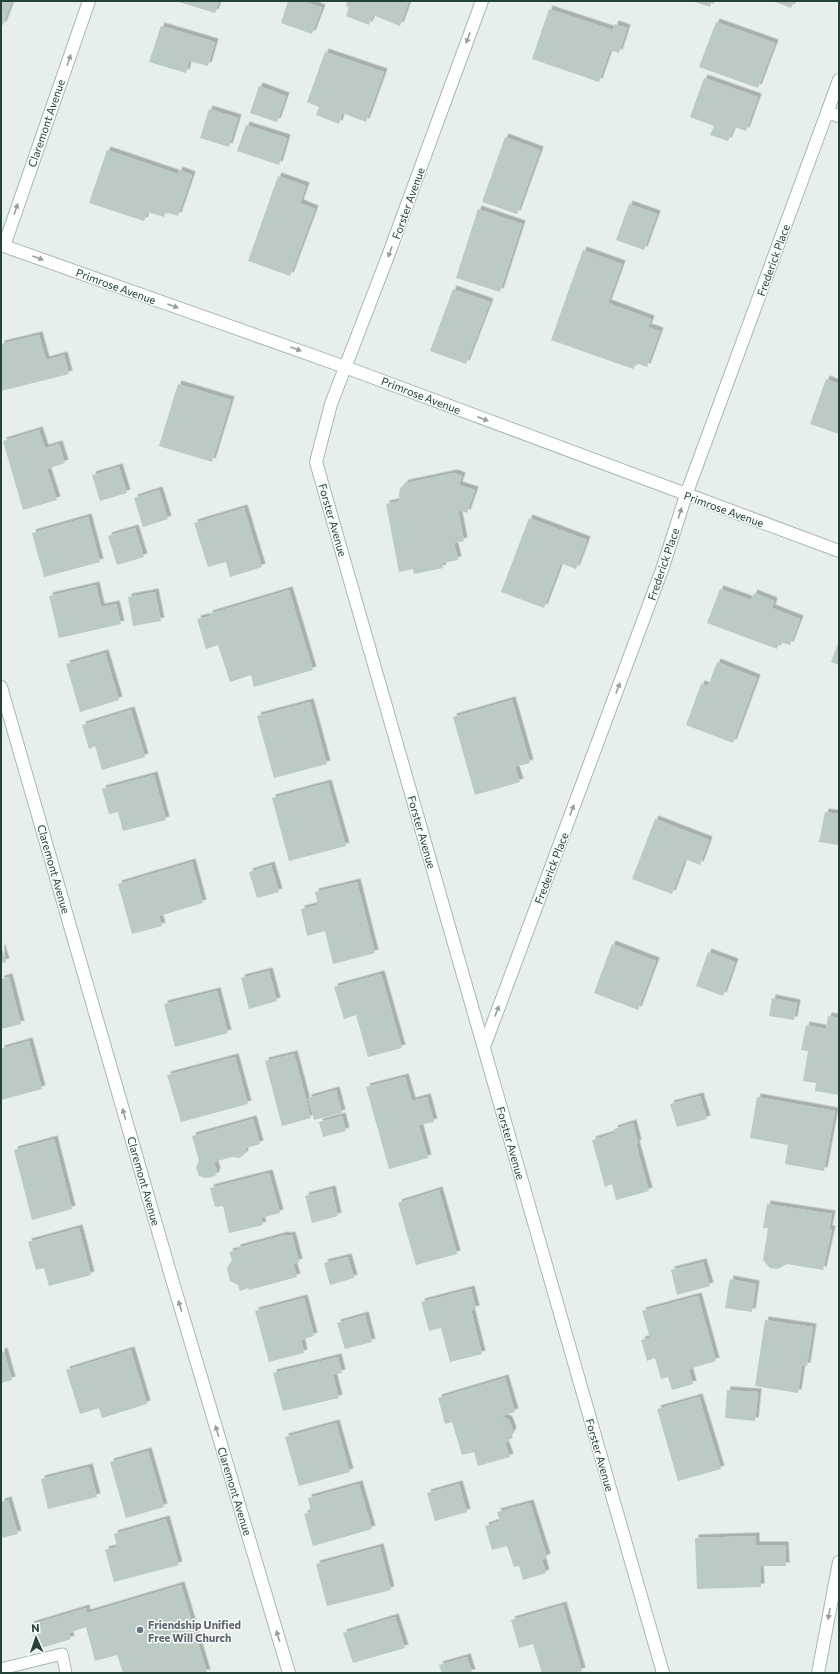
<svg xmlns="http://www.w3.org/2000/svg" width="840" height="1674" viewBox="0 0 840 1674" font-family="Commissioner,sans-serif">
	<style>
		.building { fill: #bbcac4; filter: url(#shadow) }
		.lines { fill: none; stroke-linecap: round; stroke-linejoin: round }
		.service-casing { stroke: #a8b8b2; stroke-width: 13 }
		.minor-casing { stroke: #a8b8b2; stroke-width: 14 }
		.service { stroke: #fff; stroke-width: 11 }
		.minor { stroke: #fff; stroke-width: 12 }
		.oneway { fill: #92a09c }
		.worship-dot { fill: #6b7280; stroke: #f7fbf9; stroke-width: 1.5 }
		.labels { text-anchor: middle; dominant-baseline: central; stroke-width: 3; stroke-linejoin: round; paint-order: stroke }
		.street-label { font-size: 11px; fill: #24423a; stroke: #f7fbf9 }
		.worship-label { font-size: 11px; font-weight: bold; fill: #5b616d; stroke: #f7fbf9; text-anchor: start }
	</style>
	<defs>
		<filter id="shadow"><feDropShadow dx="3.5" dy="-3.5" stdDeviation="0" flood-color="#0004"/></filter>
	</defs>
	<rect width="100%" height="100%" fill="#e6efeb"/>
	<!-- building -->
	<g class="building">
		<path d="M 1,1 L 12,1 L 3,25 L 1,25 Z"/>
		<path d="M 176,1 L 219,1 L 215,13 Z"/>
		<path d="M 288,1 L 304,1 L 322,8 L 312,34 L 281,23 Z"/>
		<path d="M 347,1 L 409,1 L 400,26 L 373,15 L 369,25 L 346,16 L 349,7 L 346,6 Z"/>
		<path d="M 692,1 L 712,1 L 710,7 Z"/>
		<path d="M 773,1 L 794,1 L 791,8 Z"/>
		<path d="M 549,9 L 613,30 L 615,24 L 627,28 L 619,53 L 610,50 L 599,82 L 532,59 Z"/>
		<path d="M 716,22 L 775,43 L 758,88 L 699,67 Z"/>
		<path d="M 161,26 L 215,42 L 208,66 L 189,61 L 186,73 L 149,62 Z"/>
		<path d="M 325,52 L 384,72 L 366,122 L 342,113 L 339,124 L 316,115 L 319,107 L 307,102 Z"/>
		<path d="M 704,78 L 758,97 L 746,131 L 734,127 L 728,141 L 710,135 L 714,126 L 690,117 Z"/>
		<path d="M 259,86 L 286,96 L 277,122 L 250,113 Z"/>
		<path d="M 209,109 L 238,118 L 229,147 L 200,138 Z"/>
		<path d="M 246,125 L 287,138 L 279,165 L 237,151 Z"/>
		<path d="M 505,137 L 540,150 L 517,214 L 482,202 Z"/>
		<path d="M 107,150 L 178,174 L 179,170 L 192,175 L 178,216 L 165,212 L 164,217 L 147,212 L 144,221 L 89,203 Z"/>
		<path d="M 278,176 L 306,186 L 300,203 L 315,209 L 290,276 L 248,261 Z"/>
		<path d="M 629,204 L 657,214 L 644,250 L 616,240 Z"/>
		<path d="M 478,209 L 522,224 L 500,292 L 456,278 Z"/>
		<path d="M 583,250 L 622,264 L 608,303 L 651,319 L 648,327 L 660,331 L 647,367 L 636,363 L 633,369 L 551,340 Z"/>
		<path d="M 453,289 L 490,302 L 466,364 L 430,351 Z"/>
		<path d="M 39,335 L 46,360 L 64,355 L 69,374 L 1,391 L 1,344 Z"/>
		<path d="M 826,379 L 839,384 L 839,434 L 810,424 Z"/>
		<path d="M 178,384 L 231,400 L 212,462 L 159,446 Z"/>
		<path d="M 39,430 L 45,448 L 59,444 L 65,463 L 47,469 L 57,500 L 23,510 L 3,441 Z"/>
		<path d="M 119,467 L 127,493 L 100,501 L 92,475 Z"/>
		<path d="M 454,473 L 462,476 L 459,485 L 475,490 L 467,513 L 458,510 L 464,541 L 454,543 L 458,560 L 442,563 L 443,568 L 414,574 L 413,569 L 399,572 L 386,504 L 400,501 L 399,495 L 400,488 L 406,483 Z"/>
		<path d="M 159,490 L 168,519 L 143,527 L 134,498 Z"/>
		<path d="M 244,508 L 262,567 L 230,577 L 226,562 L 208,567 L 194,523 Z"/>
		<path d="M 88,517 L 100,562 L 44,577 L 32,533 Z"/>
		<path d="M 529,518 L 587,540 L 576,569 L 561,563 L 544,608 L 501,592 Z"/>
		<path d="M 135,528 L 144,557 L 117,565 L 108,536 Z"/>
		<path d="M 96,585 L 101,607 L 116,604 L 121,624 L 59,638 L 49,596 Z"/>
		<path d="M 720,589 L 751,600 L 754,593 L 774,601 L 772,608 L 800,619 L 790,645 L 780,642 L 777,649 L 707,623 Z"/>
		<path d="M 289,590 L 313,670 L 254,687 L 251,675 L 230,682 L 218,645 L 206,649 L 197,619 L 210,616 L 209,614 Z"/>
		<path d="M 155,592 L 161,621 L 133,626 L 128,597 Z"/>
		<path d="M 839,641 L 839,665 L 831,662 Z"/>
		<path d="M 105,653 L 119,700 L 80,712 L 66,664 Z"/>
		<path d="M 717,662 L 757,678 L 733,743 L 686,725 L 701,684 L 708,686 Z"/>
		<path d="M 512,700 L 530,763 L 515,767 L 520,782 L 475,795 L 453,717 Z"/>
		<path d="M 310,702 L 327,764 L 274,778 L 257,716 Z"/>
		<path d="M 131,710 L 145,757 L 102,770 L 95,746 L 89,749 L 82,725 Z"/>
		<path d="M 154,775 L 166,820 L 123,831 L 118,812 L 109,814 L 102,789 Z"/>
		<path d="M 328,783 L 346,846 L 289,861 L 272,798 Z"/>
		<path d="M 825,812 L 839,814 L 839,845 L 819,842 Z"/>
		<path d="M 655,819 L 709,840 L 700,865 L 685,859 L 672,894 L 632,879 Z"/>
		<path d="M 192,862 L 203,903 L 159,916 L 162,926 L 132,934 L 118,884 Z"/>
		<path d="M 271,865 L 279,892 L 257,898 L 249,872 Z"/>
		<path d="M 357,882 L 375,953 L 333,964 L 325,931 L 307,936 L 301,909 L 318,905 L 315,892 Z"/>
		<path d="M 612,944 L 656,961 L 638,1010 L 594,993 Z"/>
		<path d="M 1,946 L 6,962 L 1,963 Z"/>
		<path d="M 708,952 L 735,962 L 723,996 L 696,986 Z"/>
		<path d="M 269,971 L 277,1001 L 249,1009 L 241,978 Z"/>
		<path d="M 381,974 L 402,1048 L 368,1057 L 356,1015 L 344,1019 L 334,987 Z"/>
		<path d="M 9,977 L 21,1024 L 1,1029 L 1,979 Z"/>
		<path d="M 217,991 L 228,1033 L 175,1047 L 164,1004 Z"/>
		<path d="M 772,998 L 797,1003 L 794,1020 L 769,1016 Z"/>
		<path d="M 828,1016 L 839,1018 L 839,1095 L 815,1091 L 816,1083 L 803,1081 L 808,1051 L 801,1050 L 806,1025 L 826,1029 Z"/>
		<path d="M 29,1041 L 42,1089 L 1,1100 L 1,1049 Z"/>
		<path d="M 294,1054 L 311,1118 L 282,1126 L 265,1061 Z"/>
		<path d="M 235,1057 L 248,1104 L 181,1122 L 167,1075 Z"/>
		<path d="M 405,1077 L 412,1101 L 427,1097 L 434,1122 L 419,1125 L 428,1158 L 389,1169 L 366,1087 Z"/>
		<path d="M 336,1090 L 342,1113 L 314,1120 L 308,1098 Z"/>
		<path d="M 700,1096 L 707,1119 L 677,1127 L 670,1104 Z"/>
		<path d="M 757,1097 L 835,1111 L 824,1171 L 785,1164 L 788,1145 L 750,1138 Z"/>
		<path d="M 342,1116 L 346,1131 L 323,1137 L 319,1122 Z"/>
		<path d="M 253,1119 L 260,1144 L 246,1148 L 244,1155 L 239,1158 L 232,1157 L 214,1162 L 217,1171 L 215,1176 L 206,1178 L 199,1176 L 196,1167 L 199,1161 L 192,1136 Z"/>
		<path d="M 633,1123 L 638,1143 L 636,1144 L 649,1191 L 616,1200 L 612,1184 L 605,1187 L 592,1140 L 615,1133 L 614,1129 Z"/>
		<path d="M 54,1139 L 72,1209 L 32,1220 L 14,1150 Z"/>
		<path d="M 269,1173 L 280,1213 L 261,1218 L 263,1225 L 229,1233 L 223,1206 L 215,1207 L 210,1188 Z"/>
		<path d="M 332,1189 L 338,1216 L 312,1223 L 305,1196 Z"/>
		<path d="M 439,1190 L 457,1254 L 416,1265 L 398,1203 Z"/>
		<path d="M 767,1204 L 832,1214 L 829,1229 L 832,1229 L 823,1270 L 787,1264 L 778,1269 L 770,1268 L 763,1260 L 768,1228 L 763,1228 Z"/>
		<path d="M 79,1228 L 91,1275 L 49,1286 L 44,1268 L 36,1270 L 28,1242 Z"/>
		<path d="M 285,1235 L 286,1236 L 292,1235 L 299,1262 L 293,1264 L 297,1277 L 249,1290 L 248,1288 L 240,1291 L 238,1285 L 230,1281 L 227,1268 L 232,1260 L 229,1252 L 237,1250 L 237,1248 Z"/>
		<path d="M 348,1257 L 354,1278 L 330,1285 L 324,1263 Z"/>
		<path d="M 703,1262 L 710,1286 L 677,1295 L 671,1270 Z"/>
		<path d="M 730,1279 L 756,1284 L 752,1312 L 725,1308 Z"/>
		<path d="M 471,1289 L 476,1309 L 471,1310 L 482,1354 L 450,1362 L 441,1328 L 429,1331 L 421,1302 Z"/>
		<path d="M 698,1296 L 716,1361 L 689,1369 L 693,1384 L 672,1390 L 668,1377 L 661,1379 L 655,1358 L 647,1361 L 641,1340 L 650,1338 L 642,1311 Z"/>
		<path d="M 304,1298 L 314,1336 L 301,1340 L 304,1353 L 269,1362 L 255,1311 Z"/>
		<path d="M 365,1315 L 372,1342 L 345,1349 L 337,1323 Z"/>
		<path d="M 765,1320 L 813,1327 L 807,1366 L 802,1366 L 798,1393 L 755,1386 Z"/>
		<path d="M 131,1350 L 147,1404 L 102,1418 L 99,1408 L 80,1414 L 66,1370 Z"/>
		<path d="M 4,1351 L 12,1380 L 1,1383 L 1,1352 Z"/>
		<path d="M 338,1357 L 342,1373 L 333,1375 L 339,1398 L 283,1411 L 273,1373 Z"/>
		<path d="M 505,1378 L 515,1412 L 502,1416 L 509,1420 L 513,1431 L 508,1439 L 509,1441 L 505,1443 L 510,1457 L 478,1466 L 474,1452 L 462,1455 L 452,1422 L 445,1424 L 438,1398 Z"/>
		<path d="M 727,1390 L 758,1392 L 755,1421 L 725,1418 Z"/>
		<path d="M 699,1397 L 721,1469 L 678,1481 L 657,1409 Z"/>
		<path d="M 336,1423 L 350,1472 L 299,1486 L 285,1437 Z"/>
		<path d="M 148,1451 L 164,1507 L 126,1518 L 110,1462 Z"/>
		<path d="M 89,1467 L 97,1497 L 48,1509 L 41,1479 Z"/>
		<path d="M 359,1484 L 372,1529 L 313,1546 L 304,1514 L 311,1512 L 308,1498 Z"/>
		<path d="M 459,1484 L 467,1512 L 435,1521 L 427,1493 Z"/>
		<path d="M 8,1500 L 18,1534 L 1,1538 L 1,1502 Z"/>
		<path d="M 530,1503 L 547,1557 L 542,1559 L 546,1573 L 523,1580 L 519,1566 L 514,1567 L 507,1546 L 492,1550 L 485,1526 L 500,1521 L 497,1512 Z"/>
		<path d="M 166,1519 L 179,1565 L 114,1582 L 105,1550 L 117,1547 L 114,1534 Z"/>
		<path d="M 756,1536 L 756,1545 L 785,1545 L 786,1566 L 760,1566 L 761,1587 L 697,1589 L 695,1538 Z"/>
		<path d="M 380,1547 L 391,1590 L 327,1606 L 316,1564 Z"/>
		<path d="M 181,1585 L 207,1673 L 123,1673 L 117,1655 L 95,1661 L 86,1627 L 69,1633 L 71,1639 L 38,1649 L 30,1625 L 86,1608 L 87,1613 Z"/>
		<path d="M 563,1605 L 582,1671 L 575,1673 L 542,1673 L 533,1644 L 519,1648 L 511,1620 Z"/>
		<path d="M 395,1617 L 405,1648 L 353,1663 L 343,1633 Z"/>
		<path d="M 467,1657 L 472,1673 L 442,1673 L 439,1665 Z"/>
	</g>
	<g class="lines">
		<defs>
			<path id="service" d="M 1,1669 L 62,1654 L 66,1673"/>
			<g id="minor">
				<path d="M 482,1 L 388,256 L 331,404 L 316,462 L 663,1673"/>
				<path d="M 827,112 L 839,116"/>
				<path d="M 1,245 L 345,367 L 839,551"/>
				<path d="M 4,246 L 89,1"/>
				<path d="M 1,687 L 169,1269 L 289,1673"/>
				<path d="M 484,1047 L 663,567 L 686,495 L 839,80"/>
				<path d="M 818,1673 L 839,1562"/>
			</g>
		</defs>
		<!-- service casing -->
		<use href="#service" class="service-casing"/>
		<!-- minor casing -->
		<use href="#minor" class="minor-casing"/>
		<!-- service -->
		<use href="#service" class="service"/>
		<!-- minor -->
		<use href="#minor" class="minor"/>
	</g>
	<!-- one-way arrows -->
	<defs><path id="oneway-solid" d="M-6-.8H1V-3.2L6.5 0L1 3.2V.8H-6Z"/></defs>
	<g class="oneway">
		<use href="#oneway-solid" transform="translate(468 38) rotate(110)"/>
		<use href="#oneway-solid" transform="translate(69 60) rotate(-71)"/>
		<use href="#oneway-solid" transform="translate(16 209) rotate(-71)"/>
		<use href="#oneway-solid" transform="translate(390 252) rotate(110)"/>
		<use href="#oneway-solid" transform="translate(38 258) rotate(20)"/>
		<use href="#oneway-solid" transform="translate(173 306) rotate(20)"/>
		<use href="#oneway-solid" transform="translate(296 349) rotate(20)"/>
		<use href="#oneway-solid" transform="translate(483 419) rotate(21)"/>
		<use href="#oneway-solid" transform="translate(680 513) rotate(-72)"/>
		<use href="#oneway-solid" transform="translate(618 688) rotate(-69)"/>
		<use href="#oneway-solid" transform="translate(572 810) rotate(-69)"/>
		<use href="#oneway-solid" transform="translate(497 1011) rotate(-69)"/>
		<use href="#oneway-solid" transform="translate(124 1114) rotate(-106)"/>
		<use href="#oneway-solid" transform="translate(180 1306) rotate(-107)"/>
		<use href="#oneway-solid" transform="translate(217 1431) rotate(-107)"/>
		<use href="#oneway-solid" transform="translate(829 1614) rotate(100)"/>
		<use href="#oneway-solid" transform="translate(278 1636) rotate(-107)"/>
	</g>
	<!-- markers -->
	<circle class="worship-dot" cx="140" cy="1630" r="4"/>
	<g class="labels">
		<!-- street labels -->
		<g class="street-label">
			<text transform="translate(46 123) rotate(-71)">Claremont Avenue</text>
			<text transform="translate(408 203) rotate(-70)">Forster Avenue</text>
			<text transform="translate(773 260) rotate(-70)">Frederick Place</text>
			<text transform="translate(116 286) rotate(20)">Primrose Avenue</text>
			<text transform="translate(421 395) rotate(21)">Primrose Avenue</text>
			<text transform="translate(724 509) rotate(20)">Primrose Avenue</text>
			<text transform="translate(333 520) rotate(74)">Forster Avenue</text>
			<text transform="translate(663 564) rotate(-71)">Frederick Place</text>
			<text transform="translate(422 832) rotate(74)">Forster Avenue</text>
			<text transform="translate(551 868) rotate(-69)">Frederick Place</text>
			<text transform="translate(54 869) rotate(74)">Claremont Avenue</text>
			<text transform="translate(511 1143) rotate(74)">Forster Avenue</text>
			<text transform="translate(144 1181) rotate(74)">Claremont Avenue</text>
			<text transform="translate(600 1455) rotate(74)">Forster Avenue</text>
			<text transform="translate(235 1491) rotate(73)">Claremont Avenue</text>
		</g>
		<!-- worship labels -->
		<g class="worship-label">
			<text x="148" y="1624">Friendship Unified<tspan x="148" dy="13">Free Will Church</tspan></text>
		</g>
	</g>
	<!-- border -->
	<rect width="840" height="1674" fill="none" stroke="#24423a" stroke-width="4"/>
	<!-- north arrow -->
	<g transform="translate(36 1638) rotate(357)" stroke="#f7fbf9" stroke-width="3" paint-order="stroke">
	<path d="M0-3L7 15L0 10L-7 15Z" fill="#24423a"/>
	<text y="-6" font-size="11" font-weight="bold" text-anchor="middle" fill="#24423a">N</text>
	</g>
</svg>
